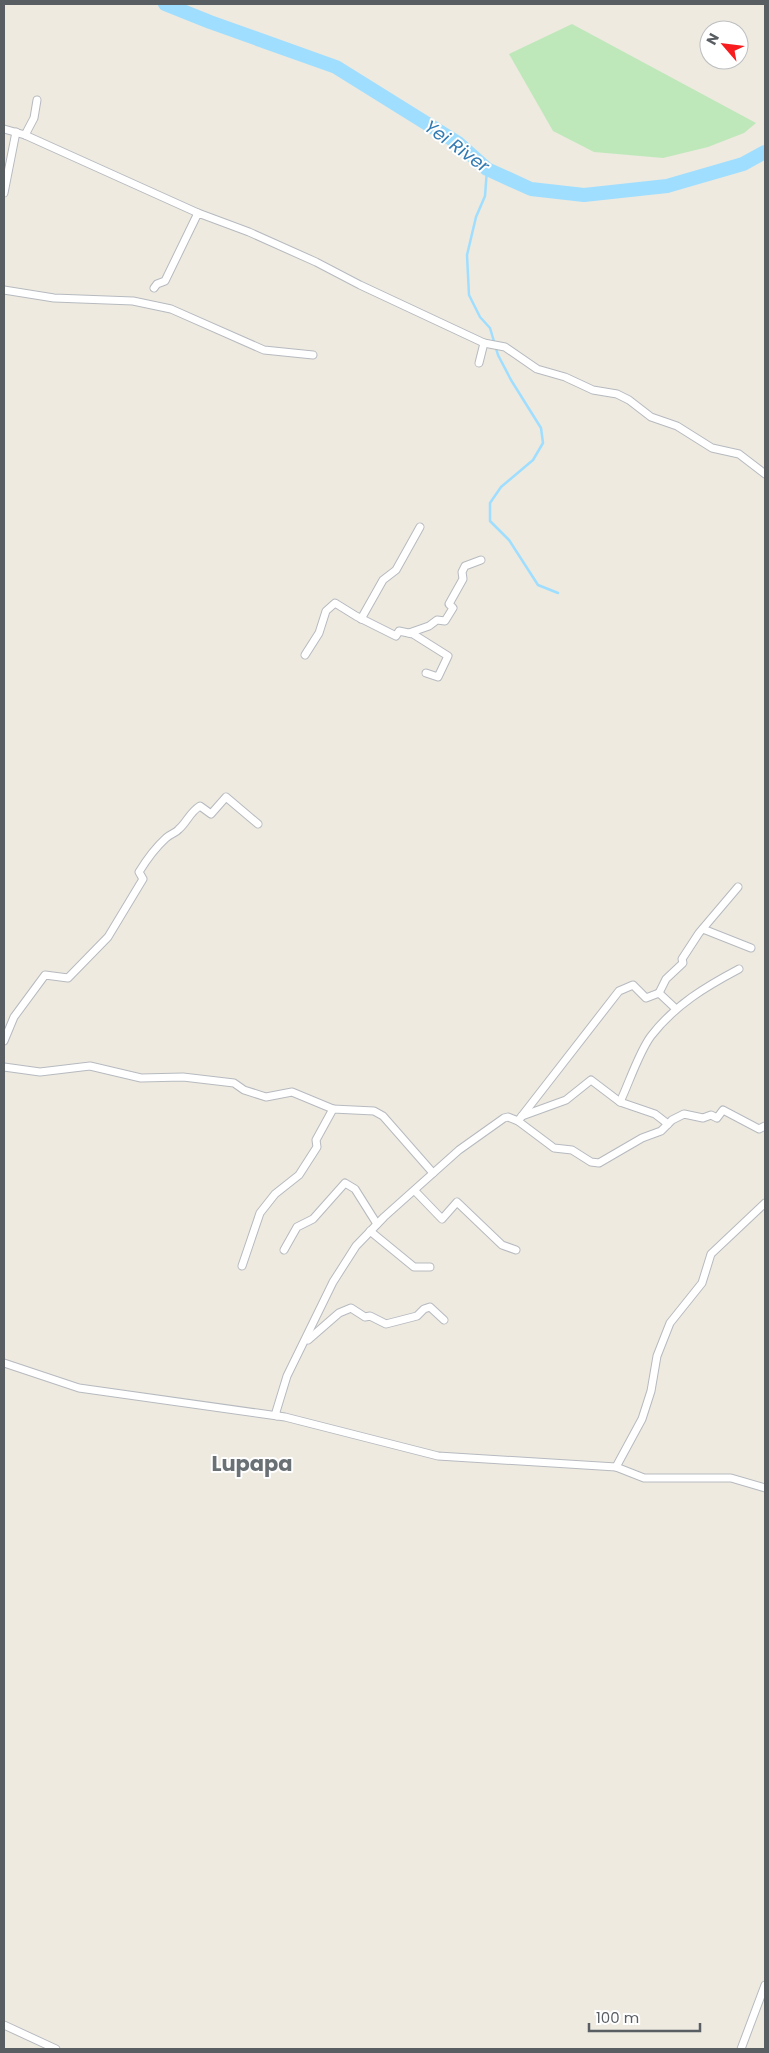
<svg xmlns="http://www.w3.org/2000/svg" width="769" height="2053" viewBox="0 0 769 2053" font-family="Poppins,sans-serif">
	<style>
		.green { fill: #bee8ba }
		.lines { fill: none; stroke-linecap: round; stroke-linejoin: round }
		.stream { stroke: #9fdeff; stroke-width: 2.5 }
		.river { stroke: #9fdeff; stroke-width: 14 }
		.street-casing { stroke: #b6babf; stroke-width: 9 }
		.street { stroke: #fff; stroke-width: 7 }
		.labels { text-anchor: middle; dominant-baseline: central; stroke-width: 4; stroke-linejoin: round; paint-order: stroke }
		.water-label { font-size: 18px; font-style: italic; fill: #327ab1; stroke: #fff }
		.district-label { font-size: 21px; font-weight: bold; fill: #6a7175; stroke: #fff }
	</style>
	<rect width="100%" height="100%" fill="#eeeae0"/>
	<!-- green -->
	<path class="green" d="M 572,24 L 756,123 L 744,133 L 708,147 L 663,158 L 594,152 L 553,131 L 509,54 Z"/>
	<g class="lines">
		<!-- stream -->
		<path class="stream" d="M 487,169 L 485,196 L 476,217 L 467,255 L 469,295 L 480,317 L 490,328 L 498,355 L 511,380 L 541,428 L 543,443 L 533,460 L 501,487 L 490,503 L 490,521 L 509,540 L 538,585 L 558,593"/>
		<!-- river -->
		<path class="river" d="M 165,4 L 210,22 L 336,67 L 458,143 L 487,169 L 531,189 L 584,195 L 667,186 L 743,164 L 765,152"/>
		<defs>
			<g id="street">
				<path d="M 4,129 L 25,135 L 198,213"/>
				<path d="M 25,135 L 34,118 L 37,100"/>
				<path d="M 4,193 L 16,132"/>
				<path d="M 154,288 L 157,284 L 165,281 L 198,213 L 249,232 L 316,262 L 360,285 L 484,343 L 505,347 L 537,369 L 565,377 L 593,390 L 617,394 L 629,400 L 651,417 L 677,426 L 712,448 L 739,454 L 765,474"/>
				<path d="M 4,290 L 54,298 L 133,301 L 171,309 L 264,350 L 313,355"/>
				<path d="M 479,363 L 484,343"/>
				<path d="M 361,619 L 383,580 L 396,570 L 420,527"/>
				<path d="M 409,633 L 429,626 L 437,620 L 445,621 L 453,608 L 449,604 L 463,579 L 462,572 L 465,566 L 481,560"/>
				<path d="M 305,655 L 319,633 L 326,611 L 335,603 L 356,616 L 396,636 L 399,631 L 413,634 L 448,656 L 438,677 L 426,673"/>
				<path d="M 703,929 L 751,948"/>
				<path d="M 659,993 L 666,979 L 683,963 L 682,959 L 699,933 L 738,887"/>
				<path d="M 4,1041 L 14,1017 L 45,975 L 68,978 L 108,937 L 143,879 L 139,872 C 147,859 155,848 166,838 C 170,834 176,833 179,829 C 187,822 190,812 200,806 L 211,814 L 226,797 L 258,824"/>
				<path d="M 4,1067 L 40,1072 L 90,1066 L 141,1078 L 183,1077 L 234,1083 L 244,1090 L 266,1097 L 292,1092 L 333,1109"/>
				<path d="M 620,1102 C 629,1083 639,1052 651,1036 C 675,1005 705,987 739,969"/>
				<path d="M 522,1116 L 566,1100 L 591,1080 L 620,1102 L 655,1114 L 668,1124"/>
				<path d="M 518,1121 L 619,991 L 633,985 L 646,998 L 659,993 L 676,1009"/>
				<path d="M 415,1191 L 442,1219 L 457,1202 L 502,1245 L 516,1250"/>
				<path d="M 370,1231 L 414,1267 L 430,1267"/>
				<path d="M 284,1250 L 297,1227 L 313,1219 L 345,1183 L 355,1189 L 377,1224"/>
				<path d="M 242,1266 L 260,1213 L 275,1194 L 299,1175 L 317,1147 L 316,1140 L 333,1109 L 374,1111 L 383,1116 L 433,1173"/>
				<path d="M 308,1340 L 339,1313 L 351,1308 L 365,1317 L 370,1316 L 386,1324 L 417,1316 L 424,1309 L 430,1307 L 444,1320"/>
				<path d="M 4,1363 L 79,1388 L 285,1417 L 438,1456 L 616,1467 L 644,1478 L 731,1478 L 765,1488"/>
				<path d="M 277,1416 L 276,1412 L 287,1376 L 333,1282 L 356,1246 L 384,1217 L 459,1150 L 504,1118 L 508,1117 L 518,1121 L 554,1148 L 572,1150 L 591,1162 L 599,1163 L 642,1138 L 661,1131 L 672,1120 L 684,1114 L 703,1118 L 711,1115 L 717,1118 L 723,1110 L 759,1129 L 765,1126"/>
				<path d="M 616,1467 L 642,1419 L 651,1391 L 657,1356 L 670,1323 L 702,1283 L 711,1254 L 765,1203"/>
				<path d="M 4,2025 L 56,2049"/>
				<path d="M 741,2049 L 765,1985"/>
			</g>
		</defs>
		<!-- street casing -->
		<use href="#street" class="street-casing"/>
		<!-- street -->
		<use href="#street" class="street"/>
	</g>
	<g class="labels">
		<!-- water labels -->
		<g class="water-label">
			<text transform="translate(457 146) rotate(36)">Yei River</text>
		</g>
		<!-- district labels -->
		<g class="district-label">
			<text x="252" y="1463">Lupapa</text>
		</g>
	</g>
	<!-- border -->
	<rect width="769" height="2053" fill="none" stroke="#595e63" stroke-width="10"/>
	<!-- north arrow -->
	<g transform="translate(724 45) rotate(298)"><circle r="24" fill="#ffffff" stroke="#bdbfc1"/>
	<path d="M0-4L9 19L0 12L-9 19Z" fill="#f81c1e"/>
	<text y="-8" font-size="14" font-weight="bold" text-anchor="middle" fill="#595e63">N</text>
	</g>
	<!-- scale -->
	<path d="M589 2023v8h111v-8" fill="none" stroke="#595e63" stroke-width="2.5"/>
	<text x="596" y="2023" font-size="15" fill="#595e63" stroke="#ffffff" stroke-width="4" paint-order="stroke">100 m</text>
</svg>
